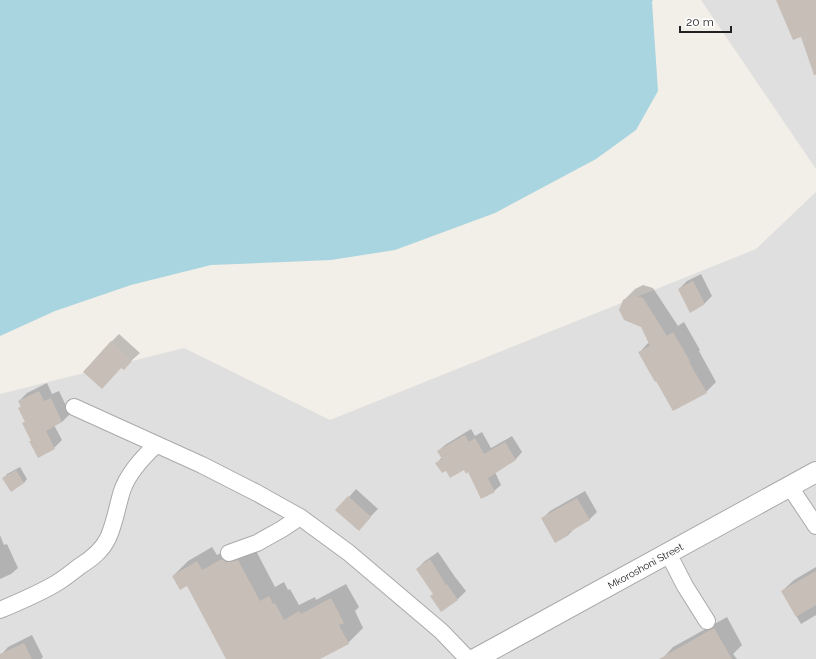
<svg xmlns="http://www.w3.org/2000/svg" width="816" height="659" viewBox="0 0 816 659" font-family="Raleway,sans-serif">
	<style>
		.residential { fill: #e0dfdf }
		.water { fill: #a8d5e0 }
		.shadow { fill: #0003 }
		.building { fill: #c7beb7 }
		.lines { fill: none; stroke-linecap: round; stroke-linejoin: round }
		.minor-casing { stroke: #a9a9a9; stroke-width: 18 }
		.tertiary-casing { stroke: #a9a9a9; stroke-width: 22 }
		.minor { stroke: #fff; stroke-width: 16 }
		.tertiary { stroke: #fff; stroke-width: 20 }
		.labels { text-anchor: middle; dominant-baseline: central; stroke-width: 3; stroke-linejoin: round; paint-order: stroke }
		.street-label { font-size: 10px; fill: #222; stroke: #fff }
	</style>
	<rect width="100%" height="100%" fill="#f2eee8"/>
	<!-- residential -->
	<g class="residential">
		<path d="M 701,0 L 816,0 L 816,169 Z"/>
		<path d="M 816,192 L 816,659 L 0,659 L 0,394 L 184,348 L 330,420 L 756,249 Z"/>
	</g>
	<!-- water -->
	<path class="water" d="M 0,0 L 653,0 L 652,2 L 658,91 L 636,130 L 596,159 L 495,213 L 395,250 L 331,260 L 211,265 L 131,285 L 55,311 L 0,336 Z"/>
	<!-- shadow -->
	<g class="shadow">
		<path d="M 701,274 L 712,296 L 704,304 L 679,289 L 687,281 Z"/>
		<path d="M 643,285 L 653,288 L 678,326 L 684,322 L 700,350 L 699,351 L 716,382 L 706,392 L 639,353 L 649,342 L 642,326 L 624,300 L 635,289 Z"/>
		<path d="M 119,334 L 140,353 L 131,361 L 111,342 Z"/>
		<path d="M 47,383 L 52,394 L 59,391 L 70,414 L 62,422 L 54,425 L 62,440 L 54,448 L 32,440 L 23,423 L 26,421 L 19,408 L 22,406 L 19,401 L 27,393 Z"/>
		<path d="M 471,429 L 475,436 L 482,432 L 491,448 L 512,436 L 522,452 L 516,459 L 495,472 L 501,485 L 494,491 L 469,471 L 464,469 L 446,470 L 437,463 L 442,457 L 438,451 L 445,445 Z"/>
		<path d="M 20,467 L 27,479 L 24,483 L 4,478 L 7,474 Z"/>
		<path d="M 356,489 L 378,509 L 366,521 L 349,497 Z"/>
		<path d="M 585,491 L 597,512 L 589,520 L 576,527 L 569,534 L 555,542 L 542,519 L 550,511 Z"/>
		<path d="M 0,535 L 4,545 L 7,544 L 18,568 L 11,574 L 0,579 Z"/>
		<path d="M 238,545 L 253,545 L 275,587 L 284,582 L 288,590 L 290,589 L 299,605 L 315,597 L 316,600 L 346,584 L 359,607 L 355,611 L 363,628 L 348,643 L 318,659 L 227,659 L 188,584 L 173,576 L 188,561 L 212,547 L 217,555 Z"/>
		<path d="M 438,552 L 455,577 L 466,591 L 458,599 L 442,610 L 434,594 L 417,569 L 425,561 Z"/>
		<path d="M 816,567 L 816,615 L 801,624 L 782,591 L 794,580 Z"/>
		<path d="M 727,617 L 742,645 L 733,654 L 737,659 L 662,659 L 673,647 Z"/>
		<path d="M 32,635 L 43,657 L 41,659 L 3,659 L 1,655 L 8,647 Z"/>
	</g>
	<!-- building -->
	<g class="building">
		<path d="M 776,0 L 816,0 L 816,75 L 814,75 L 801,37 L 793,40 Z"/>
		<path d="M 693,281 L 705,304 L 690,313 L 678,289 Z"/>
		<path d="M 632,295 L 643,298 L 667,336 L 673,332 L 690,361 L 689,362 L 707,393 L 673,411 L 656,381 L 655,382 L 638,352 L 650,346 L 641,327 L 624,320 L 619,310 L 623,300 Z"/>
		<path d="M 111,341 L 132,361 L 124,370 L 121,368 L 102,389 L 83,372 Z"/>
		<path d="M 39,391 L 44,401 L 51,398 L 62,422 L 46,431 L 55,449 L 38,458 L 29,441 L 31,441 L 22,423 L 25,422 L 18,408 L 21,407 L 18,401 Z"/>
		<path d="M 465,435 L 469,442 L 475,438 L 484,454 L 505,442 L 516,460 L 488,478 L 495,492 L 481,499 L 468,472 L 466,474 L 464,470 L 450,478 L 446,471 L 442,473 L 435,463 L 442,459 L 437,451 Z"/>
		<path d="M 16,470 L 24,483 L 11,492 L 2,478 Z"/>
		<path d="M 348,496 L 371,517 L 359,531 L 335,510 Z"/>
		<path d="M 577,498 L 590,520 L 568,533 L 569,535 L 555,543 L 541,518 Z"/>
		<path d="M 222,559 L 228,562 L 238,560 L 260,601 L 269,596 L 273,604 L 275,603 L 284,620 L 299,611 L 301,614 L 331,598 L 344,623 L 339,625 L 349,644 L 320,659 L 226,659 L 187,586 L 180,590 L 172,576 L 197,561 L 202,570 Z"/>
		<path d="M 430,559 L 446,585 L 447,584 L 458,600 L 441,612 L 430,596 L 433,594 L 416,569 Z"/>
		<path d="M 816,571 L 816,605 L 796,617 L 781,591 Z"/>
		<path d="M 714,628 L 732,659 L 659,659 Z"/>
		<path d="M 24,643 L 32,659 L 0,659 L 0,654 Z"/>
	</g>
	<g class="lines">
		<defs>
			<g id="minor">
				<path d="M 74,407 L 202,465 L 257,493 L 300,517 L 349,553 L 441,631 L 468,659"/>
				<path d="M 790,487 L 816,526"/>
				<path d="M 229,553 L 257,543 L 282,529 L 300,517"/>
				<path d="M 668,553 L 685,586 L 707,621"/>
				<path d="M 0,610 C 19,602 38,594 55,584 C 64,579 72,572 80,566 C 91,559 102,551 108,538 C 115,523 117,507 122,491 C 128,473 142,458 156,445"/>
			</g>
			<g id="tertiary">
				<path id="s1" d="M 475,659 L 816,472"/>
			</g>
		</defs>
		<!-- minor casing -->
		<use href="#minor" class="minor-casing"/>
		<!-- tertiary casing -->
		<use href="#tertiary" class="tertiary-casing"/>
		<!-- minor -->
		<use href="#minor" class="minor"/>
		<!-- tertiary -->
		<use href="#tertiary" class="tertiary"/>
	</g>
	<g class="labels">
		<!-- street labels -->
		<g class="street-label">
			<text stroke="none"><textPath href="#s1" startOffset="194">Mkoroshoni Street</textPath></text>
		</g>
	</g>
	<!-- scale -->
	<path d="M680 26v6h51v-6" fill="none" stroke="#222222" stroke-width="2"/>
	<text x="686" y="26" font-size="12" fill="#222222" stroke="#ffffff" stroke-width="3" paint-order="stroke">20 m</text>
</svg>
